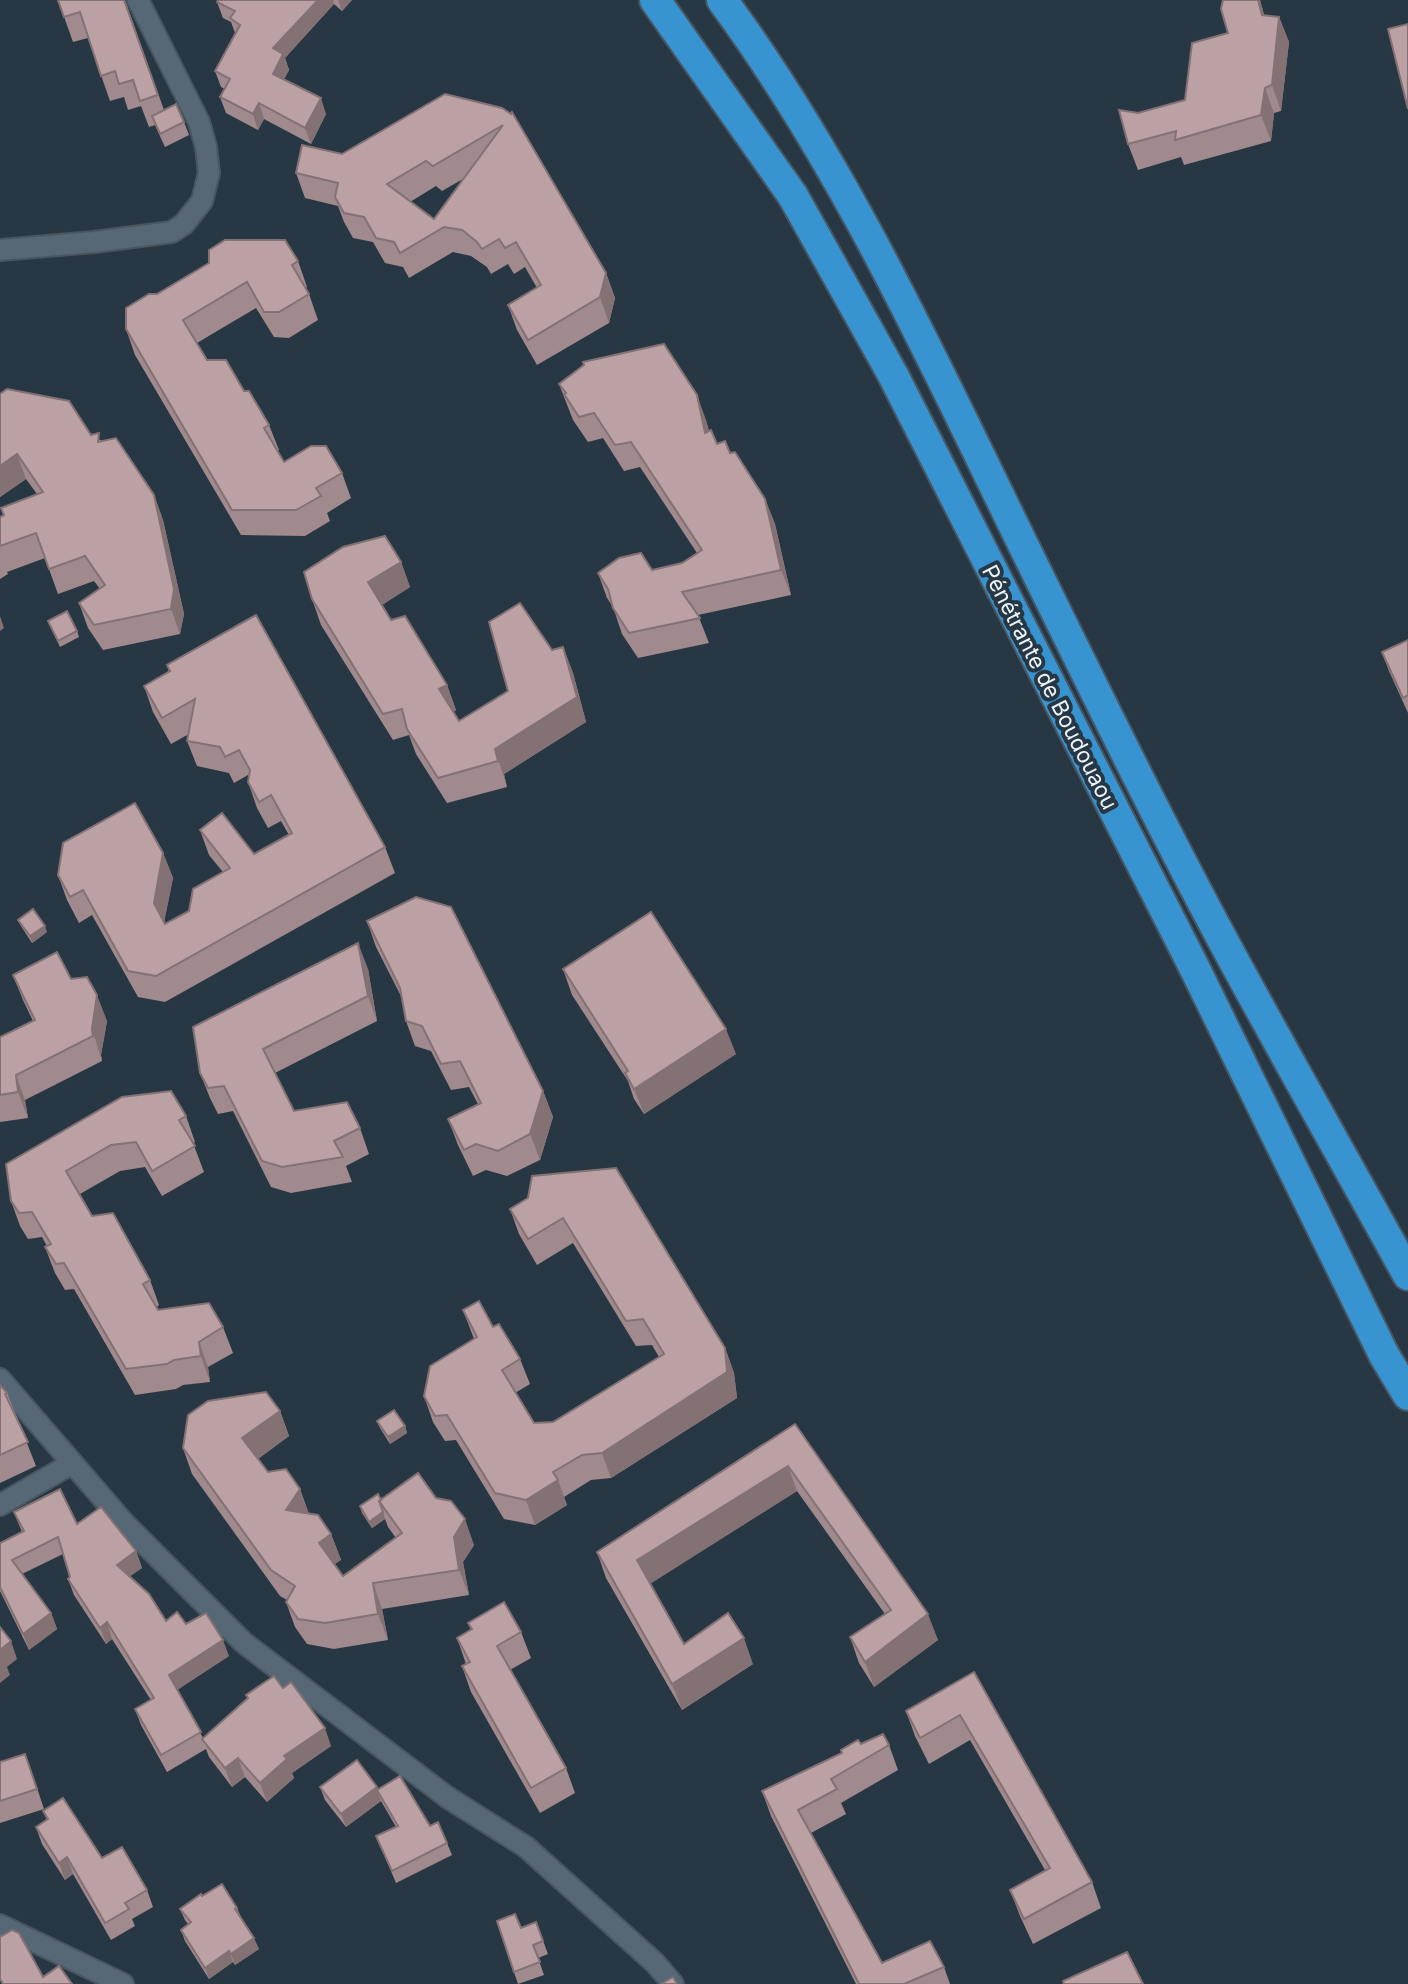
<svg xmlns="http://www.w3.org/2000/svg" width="1408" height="1984" viewBox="0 0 1408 1984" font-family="Inter,sans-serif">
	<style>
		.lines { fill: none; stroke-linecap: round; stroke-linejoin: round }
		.minor-casing { stroke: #485661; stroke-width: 24 }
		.highway-casing { stroke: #485661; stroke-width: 34 }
		.minor { stroke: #566775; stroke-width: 20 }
		.highway { stroke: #3893d1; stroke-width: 30 }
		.wall { fill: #a18a8d; fill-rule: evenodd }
		.shaded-wall { fill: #837173 }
		.building { fill: #bba1a4; stroke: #837173; stroke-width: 2; fill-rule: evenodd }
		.labels { text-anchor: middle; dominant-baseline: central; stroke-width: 8; stroke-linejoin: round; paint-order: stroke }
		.street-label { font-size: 22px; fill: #ecf6fe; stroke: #273743 }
	</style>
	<rect width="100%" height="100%" fill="#273743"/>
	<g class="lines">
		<defs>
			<g id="minor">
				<path d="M 0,250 L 94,242 L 172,232 L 184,224 L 202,201 L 209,173 L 206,147 L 199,122 L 138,0"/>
				<path d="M 0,1379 L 125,1524 L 244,1643 L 447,1797 L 526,1847 L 655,1963 L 673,1984"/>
				<path d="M 0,1505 L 71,1464"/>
				<path d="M 0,1925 L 123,1984"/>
			</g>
			<g id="highway">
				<path d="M 655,0 L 793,196 L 893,375 L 1194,967 L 1384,1355 L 1408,1395"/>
				<path d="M 722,0 C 850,173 942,381 1037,573 C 1099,699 1161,826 1228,950 C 1287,1059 1348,1166 1408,1275"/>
			</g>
		</defs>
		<!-- minor casing -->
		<use href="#minor" class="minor-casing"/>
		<!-- highway casing -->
		<use href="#highway" class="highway-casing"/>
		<!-- minor -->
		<use href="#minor" class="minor"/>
		<!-- highway -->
		<use href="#highway" class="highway"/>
	</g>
	<!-- wall -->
	<g class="wall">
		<path d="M 58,0 L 125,0 L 164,110 L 184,122 L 189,135 L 165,147 L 155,125 L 149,127 L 141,106 L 128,110 L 124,97 L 110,101 L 88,38 L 73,42 Z"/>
		<path d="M 218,0 L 352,0 L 342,11 L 334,4 L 285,58 L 289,70 L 284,79 L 326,114 L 311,144 L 264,119 L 258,130 L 226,113 L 220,97 L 225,89 L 221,87 L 215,71 L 235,33 L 231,22 L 223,18 L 217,2 Z"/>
		<path d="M 1223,0 L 1260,0 L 1264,15 L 1279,17 L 1289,42 L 1281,111 L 1274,113 L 1271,141 L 1184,165 L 1181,157 L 1138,170 L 1128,144 L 1138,113 L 1185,100 L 1228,33 Z"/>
		<path d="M 502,108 L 606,273 L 615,298 L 609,323 L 537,365 L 517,330 L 508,305 L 537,288 L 525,267 L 514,274 L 508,264 L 491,274 L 487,267 L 471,256 L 453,252 L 409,278 L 403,267 L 385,263 L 373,242 L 353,238 L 344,222 L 338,206 L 305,198 L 296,173 L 342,154 ZM 463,179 L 434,219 L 410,202 L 436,186 L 442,191 Z"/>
		<path d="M 298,261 L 307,287 L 305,288 L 309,294 L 318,320 L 289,338 L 274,337 L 256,308 L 197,343 L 207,360 L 244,391 L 269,425 L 279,450 L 277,451 L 284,462 L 342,473 L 351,498 L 327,513 L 330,521 L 305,536 L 241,535 L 135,355 L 126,329 L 157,294 Z"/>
		<path d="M 559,384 L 706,420 L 709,431 L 717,444 L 730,453 L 765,499 L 775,524 L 791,595 L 698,615 L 709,643 L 638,658 L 622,634 L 613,607 L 607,598 L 598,573 L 652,570 L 682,563 L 697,553 L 640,467 L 624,471 L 603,438 L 588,442 L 573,420 Z"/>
		<path d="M 0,394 L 91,435 L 102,441 L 154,495 L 163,520 L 184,614 L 180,634 L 103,650 L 88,628 L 79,603 L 100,589 L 94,581 L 58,594 L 45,558 L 7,572 L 8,574 L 0,579 L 0,546 L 37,494 L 26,479 L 0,497 Z"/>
		<path d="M 401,562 L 410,587 L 382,605 L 391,620 L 447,685 L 456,710 L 453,712 L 459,721 L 508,691 L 552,650 L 563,647 L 573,673 L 586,722 L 504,774 L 507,787 L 447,803 L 416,754 L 409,735 L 393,740 L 321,625 L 312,599 Z"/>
		<path d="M 48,621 L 77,631 L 79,637 L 60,647 Z"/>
		<path d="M 1408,640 L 1408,713 L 1389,671 L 1382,652 Z"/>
		<path d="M 167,665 L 385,847 L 395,873 L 165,1002 L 138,997 L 92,915 L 79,923 L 67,900 L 58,875 L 163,853 L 173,878 L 164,922 L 165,924 L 189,911 L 223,872 L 209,855 L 200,830 L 254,854 L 289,835 L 281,821 L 268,828 L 257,808 L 248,782 L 249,777 L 248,775 L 234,783 L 229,773 L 197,766 L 187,741 L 189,734 L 171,744 L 153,712 L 144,686 L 169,672 Z"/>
		<path d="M 18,920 L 47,932 L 32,943 L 21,926 Z"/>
		<path d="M 367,921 L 543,1091 L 553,1117 L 540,1160 L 507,1176 L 486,1170 L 473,1176 L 458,1145 L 448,1119 L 478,1104 L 469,1087 L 451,1090 L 431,1051 L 415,1046 L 406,1021 L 402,998 L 376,947 Z"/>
		<path d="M 368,969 L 377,1021 L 275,1073 L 294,1111 L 360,1128 L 369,1154 L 346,1166 L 352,1182 L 291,1193 L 271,1187 L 233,1111 L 218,1114 L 210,1098 L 200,1073 Z"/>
		<path d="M 563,969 L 736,1054 L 644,1114 L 634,1099 L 628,1081 L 572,995 Z"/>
		<path d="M 13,975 L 71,979 L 107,1021 L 101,1055 L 102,1061 L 25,1100 L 28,1118 L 0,1122 L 0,1037 L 33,1021 L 23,1000 Z"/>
		<path d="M 186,1116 L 195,1142 L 193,1143 L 204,1172 L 162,1196 L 145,1167 L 120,1171 L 80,1194 L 92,1216 L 150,1280 L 159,1305 L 157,1307 L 158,1310 L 223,1327 L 233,1353 L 208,1367 L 210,1382 L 183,1385 L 176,1389 L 135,1395 L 74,1289 L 65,1290 L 55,1273 L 45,1247 L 47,1246 L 42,1237 L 28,1239 L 20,1226 L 11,1201 L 6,1164 Z"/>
		<path d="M 532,1176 L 725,1348 L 734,1373 L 737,1398 L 611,1478 L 591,1480 L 564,1497 L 567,1505 L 535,1525 L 504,1519 L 456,1440 L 445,1441 L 433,1422 L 424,1396 L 474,1339 L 463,1310 L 493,1327 L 520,1359 L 530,1384 L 515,1393 L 534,1423 L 553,1422 L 659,1357 L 652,1345 L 636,1346 L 573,1243 L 537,1265 L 519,1234 L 510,1209 L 528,1198 Z"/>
		<path d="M 0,1385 L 7,1393 L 36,1466 L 0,1483 Z"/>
		<path d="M 280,1411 L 289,1436 L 258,1459 L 268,1472 L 300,1489 L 309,1514 L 331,1534 L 341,1560 L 334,1564 L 343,1576 L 396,1538 L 388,1527 L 385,1519 L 372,1528 L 362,1513 L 360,1506 L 381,1500 L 436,1498 L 474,1545 L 463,1562 L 469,1595 L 382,1609 L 388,1640 L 334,1649 L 307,1644 L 295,1627 L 286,1602 L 287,1600 L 280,1596 L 192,1474 L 183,1448 Z"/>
		<path d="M 377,1421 L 405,1426 L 407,1433 L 390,1444 L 380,1428 Z"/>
		<path d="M 795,1424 L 938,1640 L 874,1687 L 859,1663 L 850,1637 L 885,1614 L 797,1491 L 650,1583 L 684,1644 L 753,1664 L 682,1710 L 606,1578 L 597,1552 Z"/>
		<path d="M 14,1512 L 77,1524 L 136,1551 L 142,1568 L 130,1576 L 166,1621 L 186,1624 L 229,1656 L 177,1690 L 203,1738 L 247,1698 L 246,1695 L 283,1688 L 331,1746 L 292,1773 L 294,1778 L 267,1802 L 245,1777 L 232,1787 L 209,1757 L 206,1749 L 167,1772 L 141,1725 L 135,1709 L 151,1700 L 112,1639 L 106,1644 L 74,1595 L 68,1579 L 70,1577 L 63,1554 L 22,1574 L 51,1613 L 57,1629 L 29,1650 L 0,1591 L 0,1543 L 22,1532 Z"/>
		<path d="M 468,1623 L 521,1632 L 531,1658 L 510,1670 L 566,1768 L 575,1793 L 540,1813 L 471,1692 L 462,1666 L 466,1664 L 457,1638 L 471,1630 Z"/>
		<path d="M 974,1672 L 1092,1882 L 1101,1908 L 1033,1944 L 1020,1916 L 1010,1890 L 1045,1870 L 970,1740 L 929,1764 L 915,1736 L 906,1711 Z"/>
		<path d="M 861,1744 L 889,1745 L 898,1770 L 841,1803 L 846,1814 L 811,1833 L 882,1963 L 944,1967 L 950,1984 L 856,1984 L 771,1816 L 762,1791 Z"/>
		<path d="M 0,1762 L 32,1773 L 44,1809 L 0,1823 Z"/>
		<path d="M 320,1787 L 377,1787 L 378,1789 L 430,1826 L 447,1843 L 452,1855 L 396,1883 L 376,1836 L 396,1827 L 381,1801 L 346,1827 L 325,1800 Z"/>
		<path d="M 43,1811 L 102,1858 L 147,1890 L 153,1907 L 132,1919 L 135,1926 L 111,1940 L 73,1874 L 65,1880 L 42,1844 L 36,1827 L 47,1820 Z"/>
		<path d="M 202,1896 L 237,1908 L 241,1917 L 259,1949 L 235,1965 L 233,1962 L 209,1979 L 185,1941 L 181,1930 L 188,1924 L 185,1920 L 180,1909 Z"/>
		<path d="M 497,1921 L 521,1928 L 536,1922 L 548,1954 L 538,1958 L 544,1975 L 518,1984 Z"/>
	</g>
	<!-- shaded-wall -->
	<g class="shaded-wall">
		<path d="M 318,0 L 333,0 L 334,4 L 285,58 L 289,70 L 279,89 L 273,74 L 273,48 Z"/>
		<path d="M 338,0 L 352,0 L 342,11 Z"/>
		<path d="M 1258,0 L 1260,0 L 1271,40 L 1262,15 Z"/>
		<path d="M 1279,17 L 1289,42 L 1281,111 L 1272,85 Z"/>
		<path d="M 1265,88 L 1274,113 L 1271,141 L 1261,115 Z"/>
		<path d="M 321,98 L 326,114 L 311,144 L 305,128 Z"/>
		<path d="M 259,103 L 264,119 L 258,130 L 253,114 Z"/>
		<path d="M 606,273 L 615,298 L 609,323 L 600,297 Z"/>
		<path d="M 697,395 L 706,420 L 715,458 L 705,433 Z"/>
		<path d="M 17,454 L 26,479 L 0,497 L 0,466 Z"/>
		<path d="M 154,495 L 163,520 L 184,614 L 180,634 L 171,609 Z"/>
		<path d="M 765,499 L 775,524 L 791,595 L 781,570 Z"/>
		<path d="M 401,562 L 410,587 L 377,608 L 368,582 Z"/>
		<path d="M 0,616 L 4,628 L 0,631 Z"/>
		<path d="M 563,647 L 573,673 L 586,722 L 504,774 L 507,787 L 495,749 Z"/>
		<path d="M 447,685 L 456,710 L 449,715 L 439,689 Z"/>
		<path d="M 163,853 L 173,878 L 163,928 L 154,903 Z"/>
		<path d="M 45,926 L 47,932 L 32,943 L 30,936 Z"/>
		<path d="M 358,943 L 368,969 L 377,1021 L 368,996 Z"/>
		<path d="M 97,995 L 107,1021 L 101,1055 L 102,1061 L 92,1029 Z"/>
		<path d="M 726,1029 L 736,1054 L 644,1114 L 634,1089 Z"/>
		<path d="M 16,1075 L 25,1100 L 28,1118 L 18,1092 Z"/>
		<path d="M 543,1091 L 553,1117 L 540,1160 L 530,1134 Z"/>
		<path d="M 199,1342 L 208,1367 L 210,1382 L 201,1356 Z"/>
		<path d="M 725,1348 L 734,1373 L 737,1398 L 611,1478 L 602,1453 Z"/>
		<path d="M 280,1411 L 289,1436 L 252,1463 L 242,1438 Z"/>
		<path d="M 405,1426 L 407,1433 L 390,1444 L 388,1437 Z"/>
		<path d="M 788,1466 L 797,1491 L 647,1586 L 637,1560 Z"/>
		<path d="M 558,1480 L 567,1505 L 535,1525 L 526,1500 Z"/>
		<path d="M 300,1489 L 309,1515 L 286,1510 Z"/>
		<path d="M 383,1512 L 385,1519 L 372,1528 L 369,1522 Z"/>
		<path d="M 465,1519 L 474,1545 L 463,1562 L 469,1595 L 459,1570 L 454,1537 Z"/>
		<path d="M 331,1534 L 341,1560 L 328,1569 L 319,1543 Z"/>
		<path d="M 136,1551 L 142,1568 L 123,1581 L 117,1565 Z"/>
		<path d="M 373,1583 L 382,1609 L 388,1640 L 378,1614 Z"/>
		<path d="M 51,1613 L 57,1629 L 29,1650 L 23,1634 Z"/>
		<path d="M 928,1614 L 938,1640 L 874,1687 L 865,1662 Z"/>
		<path d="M 107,1622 L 112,1639 L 106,1644 L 100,1628 Z"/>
		<path d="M 744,1638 L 753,1664 L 682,1710 L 672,1684 Z"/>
		<path d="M 223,1640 L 229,1656 L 175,1691 L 169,1675 Z"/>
		<path d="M 11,1641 L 17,1659 L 7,1667 L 10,1675 L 0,1683 L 0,1650 Z"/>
		<path d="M 325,1728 L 331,1746 L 292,1773 L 294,1778 L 267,1802 L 260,1783 L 284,1756 Z"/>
		<path d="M 238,1758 L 245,1777 L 232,1787 L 225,1768 Z"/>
		<path d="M 377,1787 L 380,1796 L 377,1790 L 381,1801 L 346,1827 L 341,1814 Z"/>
		<path d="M 67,1857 L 73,1874 L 65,1880 L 59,1863 Z"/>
		<path d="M 254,1938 L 259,1949 L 235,1965 L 231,1954 Z"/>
		<path d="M 229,1951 L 233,1962 L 209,1979 L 205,1968 Z"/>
	</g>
	<!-- building -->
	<g class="building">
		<path d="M 58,0 L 124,0 L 158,95 L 140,101 L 133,80 L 119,84 L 115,71 L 101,76 L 80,12 L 64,17 Z"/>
		<path d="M 218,0 L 318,0 L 273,48 L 283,54 L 273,74 L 321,98 L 305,128 L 259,103 L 253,114 L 220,97 L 230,79 L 215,71 L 240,25 L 230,18 L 235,11 L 217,2 Z"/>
		<path d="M 1223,0 L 1258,0 L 1262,15 L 1279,17 L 1272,85 L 1265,88 L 1261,115 L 1175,140 L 1176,131 L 1128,144 L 1119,110 L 1138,113 L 1185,100 L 1192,43 L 1228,33 L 1221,9 Z"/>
		<path d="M 1408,24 L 1408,109 L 1388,29 Z"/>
		<path d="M 445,94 L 502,108 L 511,114 L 512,112 L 606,273 L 600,297 L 528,340 L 508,305 L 541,285 L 516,242 L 505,248 L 499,239 L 482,249 L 477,242 L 462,230 L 444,227 L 400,253 L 394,242 L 376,238 L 364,217 L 344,213 L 335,197 L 338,183 L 296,173 L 302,145 L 342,154 ZM 503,125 L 434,219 L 387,184 L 426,161 L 433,166 Z"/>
		<path d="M 176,104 L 184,122 L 160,134 L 152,116 Z"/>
		<path d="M 225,240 L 285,240 L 298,261 L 292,265 L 309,294 L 279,312 L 264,312 L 247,282 L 183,320 L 207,360 L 226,360 L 244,391 L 249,391 L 269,425 L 264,428 L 284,462 L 311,446 L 326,446 L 342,473 L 316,488 L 321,496 L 296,510 L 232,510 L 126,329 L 126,308 L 149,294 L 157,294 L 209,263 L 209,250 Z"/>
		<path d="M 664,344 L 697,395 L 705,433 L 711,430 L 717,444 L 725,441 L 730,453 L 735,452 L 765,499 L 781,570 L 682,592 L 700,618 L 629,633 L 613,608 L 608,589 L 598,573 L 619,558 L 641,553 L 652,570 L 682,563 L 702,550 L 631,442 L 615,445 L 594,413 L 579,417 L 564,394 L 566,393 L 559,384 L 584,365 L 583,362 Z"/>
		<path d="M 7,389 L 69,401 L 91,435 L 99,433 L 98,442 L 116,438 L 154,495 L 174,589 L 171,609 L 94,625 L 79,603 L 105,585 L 85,556 L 49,569 L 36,533 L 0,546 L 0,517 L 4,515 L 1,508 L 43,492 L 17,454 L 0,466 L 0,394 Z"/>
		<path d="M 385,536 L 401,562 L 368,582 L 391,620 L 405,616 L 447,685 L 439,689 L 459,721 L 508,691 L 489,622 L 520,603 L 552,650 L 563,647 L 577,697 L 495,749 L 498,761 L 438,778 L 407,729 L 402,709 L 383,714 L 312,599 L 304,572 L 343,547 Z"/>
		<path d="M 67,611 L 77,631 L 58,641 L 48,621 Z"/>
		<path d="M 256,615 L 385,847 L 156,976 L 128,971 L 83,890 L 70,897 L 58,875 L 63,843 L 135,803 L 163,853 L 154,903 L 165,924 L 189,911 L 193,889 L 230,868 L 200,830 L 222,813 L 254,854 L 292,833 L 271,795 L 259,802 L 248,782 L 250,770 L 239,750 L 225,757 L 220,747 L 187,741 L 195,699 L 162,718 L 144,686 L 170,671 L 167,665 Z"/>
		<path d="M 1408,640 L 1408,695 L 1403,698 L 1382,652 Z"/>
		<path d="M 416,897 L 451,907 L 543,1091 L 530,1134 L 498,1151 L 476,1144 L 464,1150 L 448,1119 L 481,1103 L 460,1061 L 441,1064 L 422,1026 L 406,1021 L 400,988 L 367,921 Z"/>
		<path d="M 33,909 L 45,926 L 30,936 L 18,920 Z"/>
		<path d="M 651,912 L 726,1029 L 634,1089 L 625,1073 L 628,1071 L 563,969 Z"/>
		<path d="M 358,943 L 368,996 L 263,1049 L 294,1111 L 347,1102 L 360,1128 L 334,1141 L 343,1157 L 282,1167 L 262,1161 L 224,1086 L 208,1088 L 200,1073 L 193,1027 Z"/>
		<path d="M 57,952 L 71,979 L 87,977 L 97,995 L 92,1029 L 93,1036 L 16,1075 L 18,1092 L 0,1095 L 0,1037 L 35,1020 L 13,975 Z"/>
		<path d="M 171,1091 L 186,1116 L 179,1120 L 195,1146 L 152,1171 L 136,1142 L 111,1145 L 66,1171 L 92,1216 L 113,1213 L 150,1280 L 143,1284 L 158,1310 L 209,1303 L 223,1327 L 199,1342 L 201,1356 L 174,1360 L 167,1364 L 126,1369 L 64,1263 L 56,1264 L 45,1247 L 51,1244 L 32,1212 L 19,1213 L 11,1201 L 6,1164 L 122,1097 Z"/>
		<path d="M 616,1168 L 725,1348 L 727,1372 L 602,1453 L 582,1455 L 553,1472 L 558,1480 L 526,1500 L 495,1493 L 447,1415 L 435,1416 L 424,1396 L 430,1366 L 477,1337 L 463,1310 L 479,1301 L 493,1327 L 499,1324 L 520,1359 L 502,1370 L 534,1423 L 553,1422 L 664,1354 L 643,1319 L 626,1321 L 563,1218 L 528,1239 L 510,1209 L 528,1198 L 532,1176 Z"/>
		<path d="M 0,1385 L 7,1393 L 5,1394 L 28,1442 L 0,1455 Z"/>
		<path d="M 266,1392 L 280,1411 L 242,1438 L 268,1472 L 286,1469 L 300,1489 L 286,1510 L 318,1515 L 331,1534 L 319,1543 L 343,1576 L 402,1533 L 379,1501 L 418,1473 L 436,1498 L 451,1501 L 465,1519 L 454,1537 L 459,1570 L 373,1583 L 378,1614 L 325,1623 L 298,1619 L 286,1602 L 295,1586 L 271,1570 L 183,1448 L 188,1415 L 208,1401 Z"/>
		<path d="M 394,1410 L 405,1426 L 388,1437 L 377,1421 Z"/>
		<path d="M 795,1424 L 928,1614 L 865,1662 L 850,1637 L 891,1610 L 788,1466 L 637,1560 L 684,1644 L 728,1613 L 744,1638 L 672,1684 L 597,1552 Z"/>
		<path d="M 60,1489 L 77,1524 L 101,1507 L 136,1551 L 117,1565 L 149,1594 L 166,1621 L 177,1612 L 186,1624 L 206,1613 L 223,1640 L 169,1675 L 201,1732 L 161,1755 L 135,1709 L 154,1698 L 107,1622 L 100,1628 L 68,1579 L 70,1577 L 58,1537 L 12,1560 L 51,1613 L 23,1634 L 0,1587 L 0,1543 L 24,1531 L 14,1512 Z"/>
		<path d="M 378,1494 L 381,1500 L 379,1501 L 383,1512 L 369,1522 L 360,1506 Z"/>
		<path d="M 504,1602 L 521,1632 L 497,1646 L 566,1768 L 531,1788 L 462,1666 L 470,1662 L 457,1638 L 472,1629 L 468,1623 Z"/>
		<path d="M 0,1627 L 11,1641 L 0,1650 Z"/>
		<path d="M 974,1672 L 1092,1882 L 1024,1919 L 1010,1890 L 1050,1868 L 960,1715 L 920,1738 L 906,1711 Z"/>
		<path d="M 274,1676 L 283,1688 L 291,1682 L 325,1728 L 284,1756 L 287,1759 L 260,1783 L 238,1758 L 225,1768 L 202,1739 L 248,1698 L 246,1695 Z"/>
		<path d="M 883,1734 L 889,1745 L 831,1779 L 837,1789 L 798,1810 L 882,1963 L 930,1941 L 944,1967 L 904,1984 L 859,1984 L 762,1791 L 842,1753 L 841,1750 L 858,1740 L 861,1744 Z"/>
		<path d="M 25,1754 L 37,1789 L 0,1801 L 0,1762 Z"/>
		<path d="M 357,1760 L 377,1787 L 341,1814 L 320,1787 Z"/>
		<path d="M 400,1776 L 430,1826 L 438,1822 L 447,1843 L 392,1871 L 376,1836 L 398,1826 L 377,1790 Z"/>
		<path d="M 63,1798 L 102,1858 L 122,1847 L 147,1890 L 125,1903 L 129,1909 L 105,1923 L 67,1857 L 59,1863 L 36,1827 L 48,1819 L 43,1811 Z"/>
		<path d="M 222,1884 L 237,1908 L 235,1909 L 254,1938 L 231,1954 L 229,1951 L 205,1968 L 181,1930 L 191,1922 L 180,1909 L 201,1894 L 202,1896 Z"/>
		<path d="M 515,1914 L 521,1928 L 536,1922 L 543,1941 L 533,1945 L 540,1962 L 514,1972 L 497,1921 Z"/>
		<path d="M 12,1930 L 19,1933 L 43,1977 L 59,1966 L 72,1984 L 3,1984 L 0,1979 L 0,1937 Z"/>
		<path d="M 1127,1952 L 1143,1984 L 1064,1984 L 1063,1981 Z"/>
		<path d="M 673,1977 L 677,1984 L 661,1984 Z"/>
	</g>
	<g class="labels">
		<!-- street labels -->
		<g class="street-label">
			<text transform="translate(1050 687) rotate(63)">Pénétrante de Boudouaou</text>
		</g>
	</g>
</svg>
